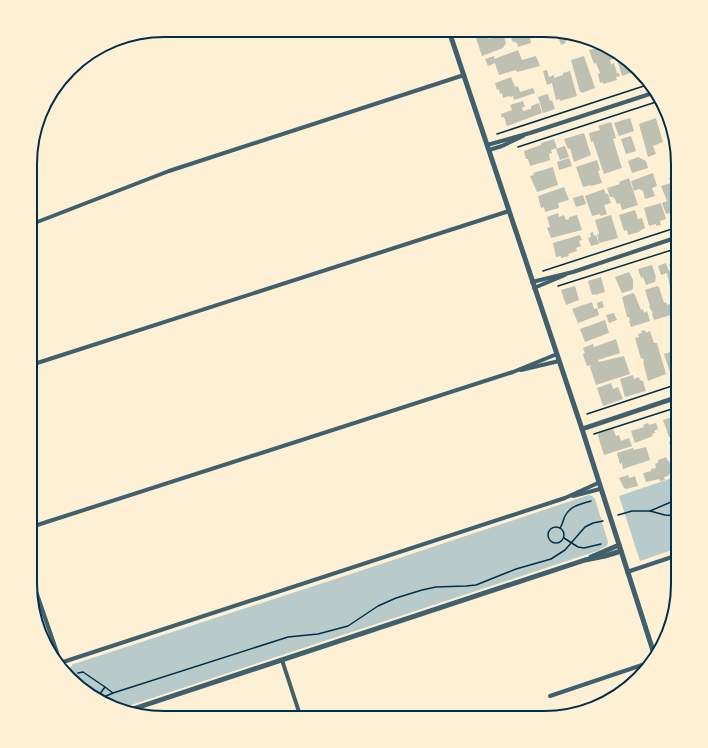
<svg xmlns="http://www.w3.org/2000/svg" width="708" height="748" viewBox="0 0 708 748" font-family="'IBM Plex Sans',sans-serif">
	<style>
		.green { fill: #b9caca }
		.building { fill: #bec0b2 }
		.lines { fill: none; stroke-linecap: round; stroke-linejoin: round }
		.path { stroke: #003049; stroke-width: 1.5 }
		.minor { stroke: #3f606c; stroke-width: 4 }
		.tertiary { stroke: #3f606c; stroke-width: 5 }
		.rim { fill: none; stroke: #003049; stroke-width: 2 }
	</style>
	<rect width="100%" height="100%" fill="#fdf0d5"/>
	<!-- green -->
	<g class="green">
		<path d="M 678,476 L 678,548 L 640,561 L 619,496 Z"/>
		<path d="M 589,495 L 592,496 L 595,499 L 608,542 L 607,546 L 597,551 L 122,708 L 97,700 L 71,675 L 70,668 L 73,664 L 77,663 L 360,571 Z"/>
	</g>
	<!-- building -->
	<g class="building">
		<path d="M 495,31 L 505,31 L 506,33 L 503,34 L 506,43 L 503,48 L 482,56 L 475,35 L 487,32 L 489,39 L 497,36 Z"/>
		<path d="M 510,31 L 529,31 L 531,43 L 518,47 L 517,43 L 512,41 Z"/>
		<path d="M 533,31 L 536,31 L 538,35 L 534,36 Z"/>
		<path d="M 564,32 L 567,41 L 565,41 L 566,43 L 561,45 L 557,34 Z"/>
		<path d="M 606,46 L 609,47 L 613,59 L 610,60 L 611,64 L 614,63 L 617,73 L 619,73 L 620,76 L 616,77 L 617,80 L 603,84 L 603,82 L 600,83 L 598,74 L 600,73 L 596,63 L 594,64 L 589,50 Z"/>
		<path d="M 518,50 L 522,60 L 536,56 L 540,66 L 517,72 L 516,70 L 499,75 L 495,63 L 488,66 L 485,59 L 494,56 L 494,59 Z"/>
		<path d="M 614,50 L 636,71 L 622,76 Z"/>
		<path d="M 584,56 L 595,88 L 582,93 L 582,92 L 580,92 L 571,60 Z"/>
		<path d="M 547,70 L 549,77 L 554,75 L 554,78 L 563,75 L 563,73 L 570,71 L 577,96 L 560,101 L 560,99 L 556,100 L 552,83 L 547,85 L 543,71 Z"/>
		<path d="M 511,77 L 515,87 L 518,86 L 520,92 L 533,88 L 535,93 L 514,100 L 513,96 L 510,97 L 509,96 L 503,98 L 502,93 L 500,94 L 499,89 L 497,90 L 495,83 Z"/>
		<path d="M 548,94 L 550,101 L 552,100 L 555,109 L 543,113 L 538,97 Z"/>
		<path d="M 523,101 L 525,107 L 522,107 L 523,111 L 531,109 L 531,106 L 539,103 L 542,113 L 507,126 L 504,117 L 502,118 L 501,114 L 512,110 L 510,105 Z"/>
		<path d="M 662,110 L 674,145 L 671,145 L 660,111 Z"/>
		<path d="M 630,118 L 634,131 L 619,136 L 614,123 Z"/>
		<path d="M 656,118 L 663,142 L 653,146 L 656,154 L 648,157 L 639,124 Z"/>
		<path d="M 611,122 L 616,138 L 613,139 L 622,168 L 604,174 L 593,141 L 591,142 L 589,133 L 600,130 L 598,126 Z"/>
		<path d="M 584,133 L 591,155 L 574,162 L 570,148 L 568,149 L 564,139 Z"/>
		<path d="M 631,136 L 636,151 L 626,154 L 621,139 Z"/>
		<path d="M 554,139 L 557,148 L 551,150 L 552,153 L 549,154 L 550,160 L 530,166 L 528,159 L 526,159 L 524,151 L 541,145 L 541,143 Z"/>
		<path d="M 565,146 L 569,157 L 560,160 L 556,149 Z"/>
		<path d="M 638,157 L 646,161 L 648,168 L 632,173 L 628,161 Z"/>
		<path d="M 569,158 L 572,166 L 559,170 L 557,162 Z"/>
		<path d="M 597,160 L 600,170 L 598,171 L 602,183 L 591,186 L 591,185 L 583,187 L 576,167 Z"/>
		<path d="M 553,167 L 558,185 L 537,192 L 530,176 L 534,175 L 533,173 Z"/>
		<path d="M 653,173 L 657,186 L 652,188 L 655,196 L 645,199 L 643,191 L 639,189 L 634,191 L 631,181 Z"/>
		<path d="M 677,176 L 678,179 L 678,211 L 666,214 L 662,203 L 667,201 L 661,186 L 671,183 L 669,178 Z"/>
		<path d="M 629,178 L 638,205 L 622,210 L 620,203 L 617,204 L 615,199 L 613,197 L 610,197 L 607,188 L 620,184 L 619,182 Z"/>
		<path d="M 564,187 L 569,200 L 558,203 L 559,208 L 545,212 L 544,207 L 541,208 L 538,196 Z"/>
		<path d="M 604,189 L 606,194 L 608,194 L 611,203 L 604,205 L 607,214 L 601,216 L 600,214 L 592,216 L 585,196 Z"/>
		<path d="M 583,195 L 586,204 L 576,207 L 573,198 Z"/>
		<path d="M 661,203 L 666,219 L 660,221 L 661,225 L 656,226 L 656,224 L 649,226 L 644,208 Z"/>
		<path d="M 635,210 L 638,219 L 642,218 L 645,228 L 641,230 L 639,232 L 628,235 L 627,230 L 624,231 L 619,215 Z"/>
		<path d="M 558,213 L 559,217 L 564,215 L 566,220 L 569,219 L 569,217 L 577,215 L 582,230 L 551,238 L 547,228 L 550,227 L 547,217 Z"/>
		<path d="M 611,215 L 618,238 L 599,243 L 597,234 L 599,234 L 595,220 Z"/>
		<path d="M 593,232 L 594,236 L 596,235 L 599,244 L 591,246 L 588,238 L 591,237 L 590,233 Z"/>
		<path d="M 580,235 L 582,240 L 579,241 L 581,246 L 576,248 L 577,251 L 568,254 L 569,256 L 561,258 L 561,256 L 556,257 L 553,243 Z"/>
		<path d="M 678,261 L 678,294 L 672,296 L 667,273 L 661,275 L 658,266 L 666,263 L 669,271 L 671,271 L 669,264 Z"/>
		<path d="M 652,265 L 656,277 L 655,282 L 646,285 L 643,277 L 641,278 L 638,269 Z"/>
		<path d="M 629,272 L 633,280 L 633,288 L 632,290 L 622,293 L 615,277 Z"/>
		<path d="M 601,277 L 605,292 L 595,295 L 595,294 L 592,295 L 588,281 Z"/>
		<path d="M 575,286 L 579,300 L 566,305 L 561,290 Z"/>
		<path d="M 657,286 L 659,287 L 664,303 L 666,302 L 667,305 L 670,304 L 674,314 L 654,320 L 652,314 L 653,314 L 649,306 L 650,305 L 649,303 L 645,290 Z"/>
		<path d="M 633,293 L 635,295 L 641,310 L 643,309 L 644,313 L 647,311 L 650,321 L 631,327 L 629,321 L 630,321 L 629,317 L 627,317 L 622,297 Z"/>
		<path d="M 602,301 L 604,307 L 598,309 L 597,303 Z"/>
		<path d="M 592,302 L 594,309 L 597,308 L 599,315 L 578,323 L 572,309 Z"/>
		<path d="M 614,313 L 617,320 L 609,323 L 606,315 Z"/>
		<path d="M 605,320 L 609,333 L 585,342 L 580,329 Z"/>
		<path d="M 645,330 L 646,333 L 650,331 L 654,343 L 657,343 L 666,374 L 648,381 L 643,362 L 644,362 L 643,358 L 641,359 L 635,338 L 639,337 L 638,334 L 642,333 L 641,331 Z"/>
		<path d="M 616,339 L 620,353 L 598,360 L 599,362 L 624,356 L 630,374 L 596,385 L 590,367 L 591,365 L 587,366 L 584,358 L 583,354 L 585,353 L 583,348 L 593,344 L 594,347 Z"/>
		<path d="M 678,350 L 678,370 L 670,372 L 664,354 Z"/>
		<path d="M 633,375 L 634,379 L 639,377 L 640,380 L 643,381 L 646,391 L 625,397 L 620,379 Z"/>
		<path d="M 611,383 L 613,389 L 618,387 L 623,399 L 603,406 L 597,388 Z"/>
		<path d="M 675,416 L 678,425 L 678,431 L 676,432 L 677,435 L 669,437 L 663,420 Z"/>
		<path d="M 648,423 L 649,425 L 656,423 L 658,429 L 654,431 L 655,433 L 652,434 L 653,436 L 635,443 L 631,431 L 644,427 L 643,425 Z"/>
		<path d="M 613,429 L 616,436 L 619,435 L 621,441 L 629,438 L 632,446 L 604,455 L 598,436 L 599,433 Z"/>
		<path d="M 678,440 L 678,454 L 674,456 L 669,442 Z"/>
		<path d="M 646,447 L 650,460 L 623,469 L 622,463 L 620,464 L 617,453 L 633,448 L 634,450 Z"/>
		<path d="M 678,455 L 678,467 L 676,467 L 673,457 Z"/>
		<path d="M 666,457 L 668,461 L 669,461 L 672,471 L 668,476 L 664,477 L 665,480 L 660,481 L 659,479 L 646,482 L 643,473 L 651,471 L 651,469 L 656,468 L 655,464 L 658,463 L 658,460 Z"/>
		<path d="M 628,475 L 629,478 L 635,476 L 638,486 L 626,489 L 624,488 L 619,478 Z"/>
	</g>
	<g class="lines">
		<!-- path -->
		<g class="path">
			<path d="M 497,134 L 650,84"/>
			<path d="M 518,147 L 659,101"/>
			<path d="M 543,271 L 678,227"/>
			<path d="M 558,286 L 678,248"/>
			<path d="M 587,414 L 678,384"/>
			<path d="M 594,434 L 678,407"/>
			<path d="M 650,511 L 665,515 L 678,516"/>
			<path d="M 618,515 L 632,511 L 650,511 L 678,499"/>
			<circle cx="556" cy="535" r="8"/>
			<path d="M 560,528 C 563,524 563,520 565,516 C 570,506 581,504 591,501"/>
			<path d="M 564,538 L 578,547 L 584,548 L 601,544"/>
			<path d="M 78,673 L 83,672 L 105,687 L 96,699"/>
			<path d="M 105,687 L 113,693"/>
			<path d="M 97,700 L 113,693 L 288,637 L 318,634 L 348,626 L 378,606 L 396,598 L 422,590 L 436,587 L 466,586 L 476,585 L 516,569 L 551,559 L 565,550 L 585,527 L 593,523 L 603,521"/>
		</g>
		<!-- minor -->
		<g class="minor">
			<path d="M 487,145 L 530,133 L 656,92"/>
			<path d="M 489,150 L 502,146 L 523,136"/>
			<path d="M 32,224 L 169,171 L 464,75"/>
			<path d="M 532,282 L 573,272 L 678,237"/>
			<path d="M 534,288 L 565,275"/>
			<path d="M 31,365 L 509,211"/>
			<path d="M 521,370 L 559,361"/>
			<path d="M 573,496 L 600,489"/>
			<path d="M 31,527 L 513,372 L 557,354"/>
			<path d="M 627,572 L 678,555"/>
			<path d="M 30,574 L 62,667"/>
			<path d="M 282,660 L 301,718"/>
			<path d="M 60,663 L 565,498 L 598,483"/>
			<path d="M 550,696 L 648,663"/>
		</g>
		<!-- tertiary -->
		<g class="tertiary">
			<path d="M 449,31 L 582,429 L 655,657"/>
			<path d="M 582,429 L 678,397"/>
			<path d="M 591,557 L 619,545"/>
			<path d="M 130,710 L 585,560 L 605,556 L 621,551"/>
		</g>
	</g>
	<!-- crop -->
	<path d="M0 0H708V748H0ZM164 37H544A127 127 0 0 1 671 164V584A127 127 0 0 1 544 711H164A127 127 0 0 1 37 584V164A127 127 0 0 1 164 37Z" fill="#fdf0d5" fill-rule="evenodd"/>
	<path class="rim" d="M164 37H544A127 127 0 0 1 671 164V584A127 127 0 0 1 544 711H164A127 127 0 0 1 37 584V164A127 127 0 0 1 164 37Z"/>
</svg>
